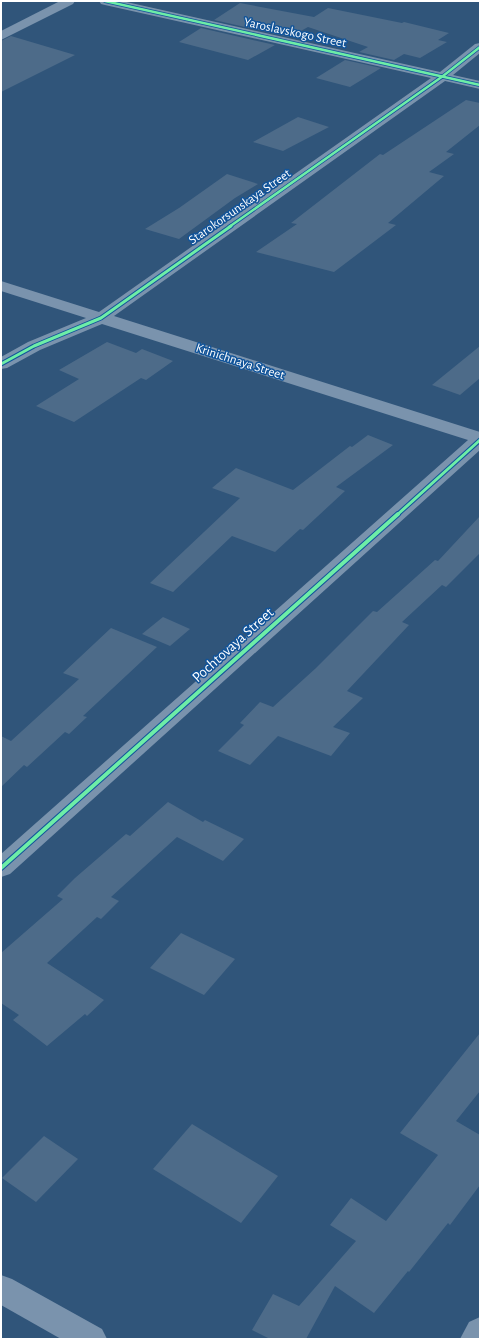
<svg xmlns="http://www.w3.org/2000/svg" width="481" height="1340" viewBox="0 0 481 1340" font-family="'Alegreya Sans',sans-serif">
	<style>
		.building { fill: #4d6b89 }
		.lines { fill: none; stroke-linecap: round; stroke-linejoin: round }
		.minor { fill: #7a93ad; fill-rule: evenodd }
		.cycleway-far2-casing { stroke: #11549a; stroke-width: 4 }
		.cycleway-far1-casing { stroke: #11549a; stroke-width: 5 }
		.cycleway-casing { stroke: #11549a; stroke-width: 6 }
		.cycleway-far2 { stroke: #6deda7; stroke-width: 2.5 }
		.cycleway-far1 { stroke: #6deda7; stroke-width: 3 }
		.cycleway { stroke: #6deda7; stroke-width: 4 }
		.labels { text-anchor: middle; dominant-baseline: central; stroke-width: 3; stroke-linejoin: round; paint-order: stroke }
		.far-street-label { font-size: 13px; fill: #fff; stroke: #11549a }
		.street-label { font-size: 15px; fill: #fff; stroke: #11549a }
	</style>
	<rect width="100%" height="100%" fill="#30557a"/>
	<!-- building -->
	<g class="building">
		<path d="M 240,3 L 314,17 L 328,8 L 402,23 L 404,22 L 449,33 L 438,40 L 447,42 L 420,58 L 404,54 L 394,60 L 359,52 L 368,47 L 308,27 L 290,37 L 214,20 Z"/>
		<path d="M 201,28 L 275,45 L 248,60 L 179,42 Z"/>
		<path d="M 11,36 L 75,55 L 1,92 L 1,41 Z"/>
		<path d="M 345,60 L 381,68 L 350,87 L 316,78 Z"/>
		<path d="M 466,100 L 480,103 L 480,125 L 446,152 L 454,154 L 429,172 L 444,176 L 388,223 L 396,225 L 334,272 L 256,252 L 297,224 L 291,223 L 380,154 L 383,155 Z"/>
		<path d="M 298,117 L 329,127 L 283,151 L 253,142 Z"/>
		<path d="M 227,174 L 258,184 L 235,198 L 179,239 L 145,229 L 179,208 Z"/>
		<path d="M 107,342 L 136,353 L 142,349 L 173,361 L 146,380 L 141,378 L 74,422 L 36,406 L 79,379 L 59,370 Z"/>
		<path d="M 480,346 L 480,378 L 460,395 L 432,385 Z"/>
		<path d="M 368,435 L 393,445 L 336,487 L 345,491 L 303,530 L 300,529 L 275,552 L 232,536 L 173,592 L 150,583 L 240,498 L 212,488 L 236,468 L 293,490 L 350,446 L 352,447 Z"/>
		<path d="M 480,516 L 480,553 L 446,587 L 442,585 L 402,622 L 409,625 L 347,691 L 363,698 L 333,727 L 350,733 L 331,756 L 278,736 L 250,765 L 218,751 L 244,725 L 240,723 L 260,702 L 273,707 L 316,668 L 373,611 L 377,612 L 435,560 L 438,561 Z"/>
		<path d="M 163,617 L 190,629 L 170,646 L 142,634 Z"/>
		<path d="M 111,628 L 157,647 L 83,716 L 87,717 L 69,734 L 65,732 L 27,767 L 24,765 L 1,787 L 1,736 L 11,741 L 79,679 L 63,673 Z"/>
		<path d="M 168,802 L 203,822 L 205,820 L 244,839 L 223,861 L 177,837 L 111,897 L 119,901 L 101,919 L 97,917 L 47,963 L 104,1000 L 87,1016 L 85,1014 L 47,1046 L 13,1020 L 19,1015 L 1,1003 L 1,953 L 63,899 L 57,896 L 75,878 L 126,834 L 130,836 Z"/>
		<path d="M 181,933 L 235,959 L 204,995 L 150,968 Z"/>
		<path d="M 480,1033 L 480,1091 L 456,1121 L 480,1135 L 480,1185 L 450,1225 L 448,1223 L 409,1272 L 408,1271 L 374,1313 L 335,1286 L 306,1339 L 270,1339 L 252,1330 L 273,1294 L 299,1306 L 356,1241 L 330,1225 L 351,1198 L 386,1221 L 438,1155 L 400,1133 Z"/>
		<path d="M 192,1124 L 278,1176 L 241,1223 L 153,1169 Z"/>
		<path d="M 44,1136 L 78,1159 L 36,1202 L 2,1178 Z"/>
	</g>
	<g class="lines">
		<!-- minor -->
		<g class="minor">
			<path d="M 60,1 L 75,1 L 73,4 L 1,40 L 1,31 Z"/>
			<path d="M 99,1 L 122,1 L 440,72 L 475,44 L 480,43 L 480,53 L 453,75 L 480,81 L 480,89 L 445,81 L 114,316 L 480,432 L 480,450 L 10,874 L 1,877 L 1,854 L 468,440 L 102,324 L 40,350 L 7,368 L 1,369 L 1,357 L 28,342 L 86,318 L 1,291 L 1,281 L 99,312 L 431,78 L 105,5 L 101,4 Z"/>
			<path d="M 1,1275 L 12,1279 L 102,1329 L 107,1339 L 61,1339 L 1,1305 Z"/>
			<path d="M 480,1317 L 480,1339 L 460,1339 L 469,1322 Z"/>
		</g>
		<defs>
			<g id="cycleway-far2">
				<path d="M 105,1 L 480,85"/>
				<path d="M 229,227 L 443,76 L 480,47"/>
			</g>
			<g id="cycleway-far1">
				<path d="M 1,364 L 34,346 L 101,318 L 231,226"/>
				<path d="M 397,515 L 480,440"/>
			</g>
			<path id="cycleway" d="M 1,868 L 398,514"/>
		</defs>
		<!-- cycleway-far2 casing -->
		<use href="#cycleway-far2" class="cycleway-far2-casing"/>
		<!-- cycleway-far1 casing -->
		<use href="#cycleway-far1" class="cycleway-far1-casing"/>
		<!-- cycleway casing -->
		<use href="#cycleway" class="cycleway-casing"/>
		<!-- cycleway-far2 -->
		<use href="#cycleway-far2" class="cycleway-far2"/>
		<!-- cycleway-far1 -->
		<use href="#cycleway-far1" class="cycleway-far1"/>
		<!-- cycleway -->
		<use href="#cycleway" class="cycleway"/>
	</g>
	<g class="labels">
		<!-- far-street labels -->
		<g class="far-street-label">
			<text transform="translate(295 33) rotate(12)">Yaroslavskogo Street</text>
			<text transform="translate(240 207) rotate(-35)">Starokorsunskaya Street</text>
			<text transform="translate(240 362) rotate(18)">Krinichnaya Street</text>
		</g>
		<!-- street labels -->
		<g class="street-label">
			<text transform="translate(233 645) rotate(-42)">Pochtovaya Street</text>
		</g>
	</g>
	<!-- border -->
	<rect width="481" height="1340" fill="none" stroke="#ffffff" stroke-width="4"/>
</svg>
